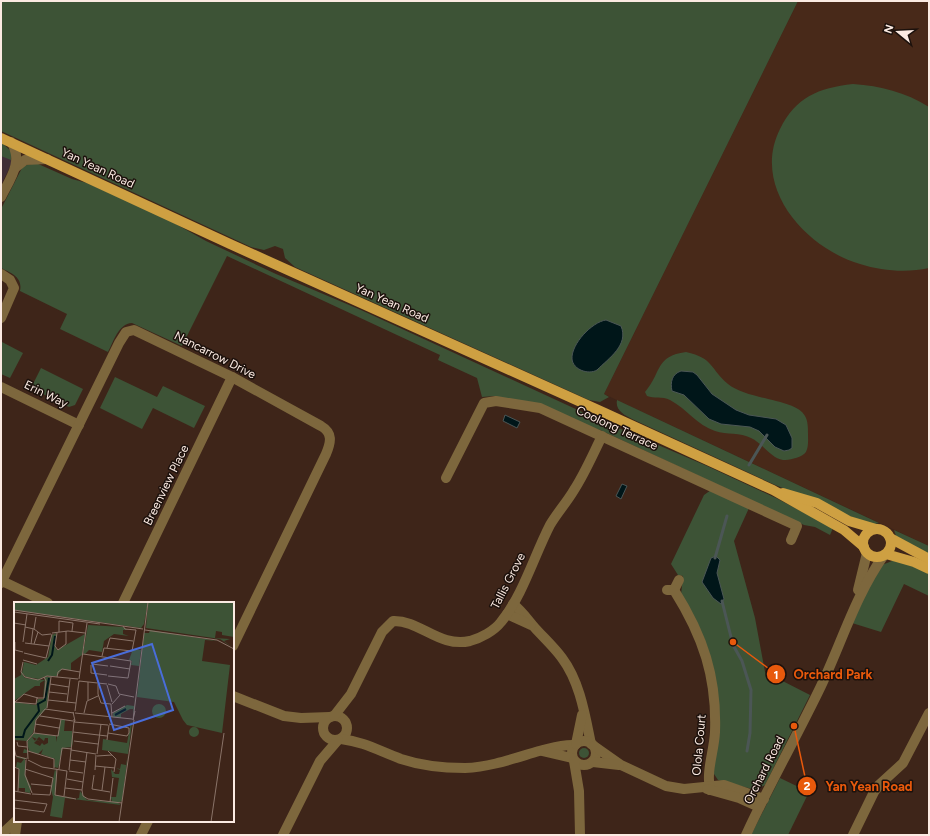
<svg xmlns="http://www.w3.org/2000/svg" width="930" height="836" viewBox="0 0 930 836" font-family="Figtree,sans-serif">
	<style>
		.commercial { fill: #402d35 }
		.built { fill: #482919 }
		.green { fill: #3d5336 }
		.water { fill: #001619; stroke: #4b5655 }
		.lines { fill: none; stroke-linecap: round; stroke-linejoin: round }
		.stream { stroke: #4b5655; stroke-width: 3 }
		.minor { stroke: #7d673d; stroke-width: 10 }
		.major { stroke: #cea042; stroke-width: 10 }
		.labels { text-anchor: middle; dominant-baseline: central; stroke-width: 3; stroke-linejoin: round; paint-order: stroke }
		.street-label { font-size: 12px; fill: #fbeae2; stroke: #1c110c }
		.inset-river { fill: none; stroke: #001619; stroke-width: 2 }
		.inset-road { fill: none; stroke: #8a7469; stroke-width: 1 }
		.view { fill: #496dda; fill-opacity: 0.15; stroke: #496dda; stroke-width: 2 }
		.inset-edge { fill: none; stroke: #fbeae2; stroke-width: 2 }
		.leader { fill: none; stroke: #e8590c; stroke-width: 1.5 }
		.callout-dot { fill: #e8590c; stroke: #1c110c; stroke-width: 1.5 }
		.mark-label { font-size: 12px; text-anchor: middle; font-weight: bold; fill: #fff }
		.callout-label { font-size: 13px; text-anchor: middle; font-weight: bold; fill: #e8590c; stroke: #1c110c; stroke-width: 3; stroke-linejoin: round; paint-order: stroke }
	</style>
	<rect width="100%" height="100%" fill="#3e2519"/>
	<!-- commercial -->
	<path class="commercial" d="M 1,142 L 12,152 L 11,165 L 1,185 Z"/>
	<!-- built -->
	<path class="built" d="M 798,1 L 929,1 L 929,546 L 604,394 Z"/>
	<!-- green -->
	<g class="green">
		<path d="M 1,1 L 798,1 L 604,394 L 609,397 L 600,402 L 589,400 L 295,267 L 285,258 L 283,249 L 275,246 L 264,250 L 251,247 L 1,131 Z"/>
		<path d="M 853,84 C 881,86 905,92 929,107 L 929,268 C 907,273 882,271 860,264 C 805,248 751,187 780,129 C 796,97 818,88 853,84 Z"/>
		<path d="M 1,142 L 12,152 L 11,160 L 1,156 Z"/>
		<path d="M 36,163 L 72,179 L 87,183 L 167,219 L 206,241 L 276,274 L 361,310 L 593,417 L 707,466 L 776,498 L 833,528 L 830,535 L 815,527 L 804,525 L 600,430 L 494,396 L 482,397 L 477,378 L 438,360 L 440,355 L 227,256 L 182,346 L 132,323 C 118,324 114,341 108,352 L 60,329 L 67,314 L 20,291 C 23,277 11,273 1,268 L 1,209 L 23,166 Z"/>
		<path d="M 2,342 L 23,353 L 10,378 L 1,374 Z"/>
		<path d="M 686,352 C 714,358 710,369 728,384 C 747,400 797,399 805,416 C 808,421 808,428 808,434 C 808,440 809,450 804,454 C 799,458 789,460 783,460 C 771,458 762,443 751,438 C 740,432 727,435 715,431 C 697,425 687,409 670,400 C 662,396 654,399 647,396 L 645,392 C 662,372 655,356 686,352 Z"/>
		<path d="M 41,368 L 83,389 L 75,405 L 69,407 L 31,388 Z"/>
		<path d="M 115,377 L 157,397 L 163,386 L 205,406 L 194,428 L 153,408 L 142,429 L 100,408 Z"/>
		<path d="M 617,400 L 879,523 L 871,525 L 773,484 L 632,419 C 624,415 615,410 617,400 Z"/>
		<path d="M 711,490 L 749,508 L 734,541 L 755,618 L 765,672 L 810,695 L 765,785 L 756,790 L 718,780 L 714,774 L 715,675 L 704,638 L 681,595 L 683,576 L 678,575 L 671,564 L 704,495 Z"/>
		<path d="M 894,530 L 929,546 L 929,554 L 896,536 Z"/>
		<path d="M 892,561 L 897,561 L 929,572 L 929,596 L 904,584 L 881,632 L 852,623 L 861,602 L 882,565 Z"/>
		<circle cx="584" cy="753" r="5"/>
		<path d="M 780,778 L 809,792 L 788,835 L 751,835 Z"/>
	</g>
	<!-- water -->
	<g class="water">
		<path d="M 606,320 L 621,326 C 629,345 609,358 597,370 C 589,375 573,370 572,359 C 571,344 592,322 606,320 Z"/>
		<path d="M 681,371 L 693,372 L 697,375 L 712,394 L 736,410 L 749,415 L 776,419 L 786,425 L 792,438 L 792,448 L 789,450 L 784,451 L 775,447 L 759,431 L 750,427 L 721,424 L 709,419 L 684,395 L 672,391 C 670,382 672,374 681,371 Z"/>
		<path d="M 505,415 L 520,422 L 517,428 L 503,421 Z"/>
		<path d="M 622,484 L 627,486 L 621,499 L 616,496 Z"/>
		<path d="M 716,556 L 720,560 L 717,573 L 724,599 L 721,604 L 713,598 L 702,582 L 711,558 Z"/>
	</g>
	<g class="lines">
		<!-- stream -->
		<g class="stream">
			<path d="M 749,465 L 767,435"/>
			<path d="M 715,558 L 727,516"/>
			<path d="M 722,601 L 733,645 L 742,661 L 751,690 L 750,733 L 747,751"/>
		</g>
		<!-- minor -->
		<g class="minor">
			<path d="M 16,167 L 25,160 L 47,159"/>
			<path d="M 1,197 C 10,179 24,161 11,142"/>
			<path d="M 1,274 L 10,280 L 14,288 L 1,318"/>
			<path d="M 1,387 L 79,425"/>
			<path d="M 446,478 L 484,403 L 496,401 L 540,408 L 797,526 L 791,540"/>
			<path d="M 2,581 L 48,603"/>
			<path d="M 1,583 L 119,343 L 126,332 L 134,330 L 232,377 L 321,426 C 333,433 331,442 326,454 L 233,646"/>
			<path d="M 667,590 L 674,590 L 679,580"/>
			<path d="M 674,590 C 703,636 717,677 715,732 C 714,752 706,770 710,790"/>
			<path d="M 858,590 L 867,553"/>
			<path d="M 123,603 L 232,377"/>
			<path d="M 513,604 C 522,611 528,620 535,628 C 544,638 554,647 562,658 C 580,682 585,715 591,744"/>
			<path d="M 507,614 L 531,625"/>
			<path d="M 233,696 L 284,716 L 301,718 L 330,717"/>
			<circle cx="335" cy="728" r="12"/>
			<path d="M 334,716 L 351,694 L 382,632 L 393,621 C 420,620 439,648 470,641 C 481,638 494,631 501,622 C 523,595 534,556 550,525 C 557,513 567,502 574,490 C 585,473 593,454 602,436"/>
			<path d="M 341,739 C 365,742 379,751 401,759 C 422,766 444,768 465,768 C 491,767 515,758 539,751 C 552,748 562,744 575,745"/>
			<circle cx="584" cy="753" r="12"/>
			<path d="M 576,744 L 582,715"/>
			<path d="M 594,746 L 621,765 L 666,786 L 684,789 L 724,785 L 764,799"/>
			<path d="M 542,751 L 572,758"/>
			<path d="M 574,761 L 579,791 L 580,835"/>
			<path d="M 593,762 L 619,765"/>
			<path d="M 707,789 L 739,798 L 759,807"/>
			<path d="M 3,833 L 16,821"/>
			<path d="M 15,835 L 17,821"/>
			<path d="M 141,835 L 148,821"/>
			<path d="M 283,835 L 320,761 L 338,740"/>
			<path d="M 746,835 C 769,785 797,736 821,686 C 842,642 855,596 884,555"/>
			<path d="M 853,835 L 874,792 L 879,785 L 903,763 L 929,713"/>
		</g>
		<!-- major -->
		<g class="major">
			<path d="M 1,138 L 230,244 L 605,413 L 773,490 L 844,530 L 864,547"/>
			<path d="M 783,493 L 817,503 L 849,521 L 876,529"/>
			<circle cx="877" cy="543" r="14"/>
			<path d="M 890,538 L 929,559"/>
			<path d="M 886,554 L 914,562 L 929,569"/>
		</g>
	</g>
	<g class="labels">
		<!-- street labels -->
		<g class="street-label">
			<text transform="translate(98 168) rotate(25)">Yan Yean Road</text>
			<text transform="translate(392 303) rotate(24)">Yan Yean Road</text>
			<text transform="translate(215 355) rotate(27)">Nancarrow Drive</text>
			<text transform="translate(46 394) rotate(26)">Erin Way</text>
			<text transform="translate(617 428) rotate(25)">Coolong Terrace</text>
			<text transform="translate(166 485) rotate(-64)">Breenview Place</text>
			<text transform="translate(508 581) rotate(-63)">Tallis Grove</text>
			<text transform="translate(699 745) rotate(-85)">Olola Court</text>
			<text transform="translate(764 770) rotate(-63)">Orchard Road</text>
		</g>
	</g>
	<!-- overview -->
	<g transform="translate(14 602)">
		<rect width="220" height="220" fill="#3e2519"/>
		<path d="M 0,0 L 134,0 L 130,22 L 127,26 L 0,8 ZM 134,0 L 220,0 L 220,35 L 208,33 L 208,30 L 202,29 L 201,36 L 216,37 L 210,39 L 218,45 L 206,37 L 132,26 ZM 74,23 L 109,25 L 114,28 L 109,28 L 109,32 L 115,34 L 100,32 L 90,39 L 88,50 L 75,48 L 71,52 L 69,51 ZM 136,28 L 204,39 L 191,38 L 188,59 L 216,63 L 208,131 L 173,123 L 169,118 L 160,100 L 123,95 L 130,31 L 135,31 ZM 42,31 L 41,44 L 43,48 L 71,32 L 68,53 L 57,61 L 57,68 L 48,67 L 43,74 L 32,74 L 25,77 L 12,75 L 8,71 L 10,60 L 22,63 L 34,55 L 38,33 ZM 119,47 L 127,48 L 119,114 L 119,107 L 116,107 L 107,112 L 107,116 L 99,115 L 99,111 L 113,103 L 120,104 L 125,64 L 117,63 L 118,59 L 115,58 ZM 7,69 L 11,76 L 31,78 L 26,81 L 26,84 L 21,84 L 0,99 L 0,77 L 7,73 ZM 31,75 L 36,75 L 33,106 L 22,118 L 19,131 L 13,139 L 0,138 L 0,100 L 22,103 L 24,97 L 29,97 ZM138 109a7 7 0 1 1 14 0a7 7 0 1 1-14 0ZM 113,117 L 118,121 L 108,199 L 104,201 L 107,203 L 51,196 L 48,216 L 36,214 L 39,195 L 37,188 L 41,167 L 43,172 L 41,193 L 62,197 L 65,196 L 66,189 L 73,198 L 98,200 L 97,195 L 102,195 L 105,176 L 98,175 L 97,167 L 101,172 L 105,172 L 106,168 L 102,166 L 106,167 L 107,162 L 112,163 L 114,152 L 88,148 L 89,137 L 113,141 L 117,120 ZM 47,118 L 51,118 L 50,129 L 58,129 L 59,139 L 58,145 L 49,146 L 44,166 L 40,165 L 41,157 L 27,152 L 29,147 L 24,152 L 15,149 L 13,140 L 20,131 L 42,134 L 42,140 ZM 18,135 L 23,137 L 25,135 L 30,139 L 31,136 L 34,136 L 34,141 L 30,143 L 28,141 L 26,144 L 20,141 L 23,138 L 27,140 L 22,137 L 21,139 ZM175 130a5 5 0 1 1 10 0a5 5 0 1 1-10 0ZM 10,147 L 13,148 L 13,155 L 11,157 L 11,172 L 17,185 L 16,191 L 11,190 L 11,186 L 4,186 L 5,167 L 2,165 L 3,160 L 7,161 L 10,157 L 4,156 L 2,155 L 13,156 L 13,151 L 9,151 Z" fill="#3d5336" fill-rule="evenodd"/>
		<path class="inset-river" d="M 34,59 L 38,53 L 41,34M 101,113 L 112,107M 0,135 L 9,135 L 11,128 L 25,109 L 24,102 L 31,98 L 35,76"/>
		<path class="inset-road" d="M 0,8 L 129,27M 0,10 L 86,22M 0,21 L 12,23M 109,24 L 111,27 L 122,28M 11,25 L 20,27 L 28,33 L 37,32M 20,27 L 22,15M 131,28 L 203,38 L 220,47M 45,30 L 45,19 L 59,21 L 58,29M 38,31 L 54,29 L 71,31M 43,31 L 41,44 L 44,48 L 52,42 L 52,29M 1,40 L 1,48 L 9,50M 9,40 L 13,12M 11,41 L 35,44M 17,42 L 19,27M 20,42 L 24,30M 93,46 L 96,36 L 119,39M 10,51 L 32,56 L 38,32M 69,52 L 117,59 L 114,76 L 94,74M 88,54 L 90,46 L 118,49 L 122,28M 9,58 L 23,62M 9,60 L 7,70 L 11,75 L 24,78 L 33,74 L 64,77M 78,62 L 94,64M 77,63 L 77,71 L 93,73M 96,64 L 116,67M 43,75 L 44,70 L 48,67 L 66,70M 65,77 L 73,21M 65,79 L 93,82M 36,82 L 55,85M 84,82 L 84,92 L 87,101 L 97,102M 94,82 L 102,84 L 105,92 L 120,95M 93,83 L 98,100M 35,90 L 53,92M 34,98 L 62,101M 74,98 L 74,80M 0,100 L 22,102 L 23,96 L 30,96 L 32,79 L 30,75M 1,100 L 10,92 L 24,96M 53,100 L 56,77M 97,102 L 98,115M 98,102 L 106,93M 33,106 L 37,75M 61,109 L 65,79M 121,109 L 119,118 L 134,0M 59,110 L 61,119 L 60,120 L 60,117M 61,111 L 118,117M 70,111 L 73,99 L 84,94M 98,111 L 111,104M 26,114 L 59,119M 60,120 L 94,123M 21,122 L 45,126M 59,130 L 93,134M 20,131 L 44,134 L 47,117M 94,131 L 113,134 L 115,131 L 115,126 L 95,122M 93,138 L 95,123M 60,139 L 84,142M 3,140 L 4,144 L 13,145M 0,145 L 2,154 L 13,157M 57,148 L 82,152M 14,149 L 40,157 L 40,166M 94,149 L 102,157 L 100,170M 73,150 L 68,188 L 69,194 L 74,197 L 108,201M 83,152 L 87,122M 83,154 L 98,153M 14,157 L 13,139 L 20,131 L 22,118 L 31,107 L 60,111M 12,158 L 11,173 L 18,191M 14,158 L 28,165 L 53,169M 56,158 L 72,160M 81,164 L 101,166M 0,165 L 5,167 L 4,189M 11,167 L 39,176 L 36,193 L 18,192M 43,167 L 41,193 L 62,197M 45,167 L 48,146 L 58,147M 55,168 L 60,120M 81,168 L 82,153M 55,169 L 69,171M 80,173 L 78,187 L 96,190M 53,177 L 69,180M 17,182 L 38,184M 51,186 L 68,188M 88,188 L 91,165M 0,189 L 17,192M 50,194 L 53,169M 0,198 L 33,202 L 30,210 L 0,206M 96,200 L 99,176M 105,220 L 120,118M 197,220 L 210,131"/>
		<path class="view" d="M 138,42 L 159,108 L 100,128 L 78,61 Z"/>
		<rect width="220" height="220" class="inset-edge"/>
	</g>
	<!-- callouts -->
	<path class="leader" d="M733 642L776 674M794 726L807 786"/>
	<g class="callout-dot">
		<circle cx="733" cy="642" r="4"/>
		<circle cx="794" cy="726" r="4"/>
		<circle cx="776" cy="674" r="10"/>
		<circle cx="807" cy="786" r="10"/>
	</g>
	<g class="mark-label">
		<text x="776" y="679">1</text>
		<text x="807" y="790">2</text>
	</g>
	<g class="callout-label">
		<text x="833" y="679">Orchard Park</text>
		<text x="869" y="791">Yan Yean Road</text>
	</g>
	<!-- border -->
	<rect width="930" height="836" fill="none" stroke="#fbeae2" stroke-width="4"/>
	<!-- north arrow -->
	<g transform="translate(898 32) rotate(288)" stroke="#1c110c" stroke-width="3" paint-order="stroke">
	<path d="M0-3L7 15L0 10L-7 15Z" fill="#fbeae2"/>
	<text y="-6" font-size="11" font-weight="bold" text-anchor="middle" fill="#fbeae2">N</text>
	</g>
</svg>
